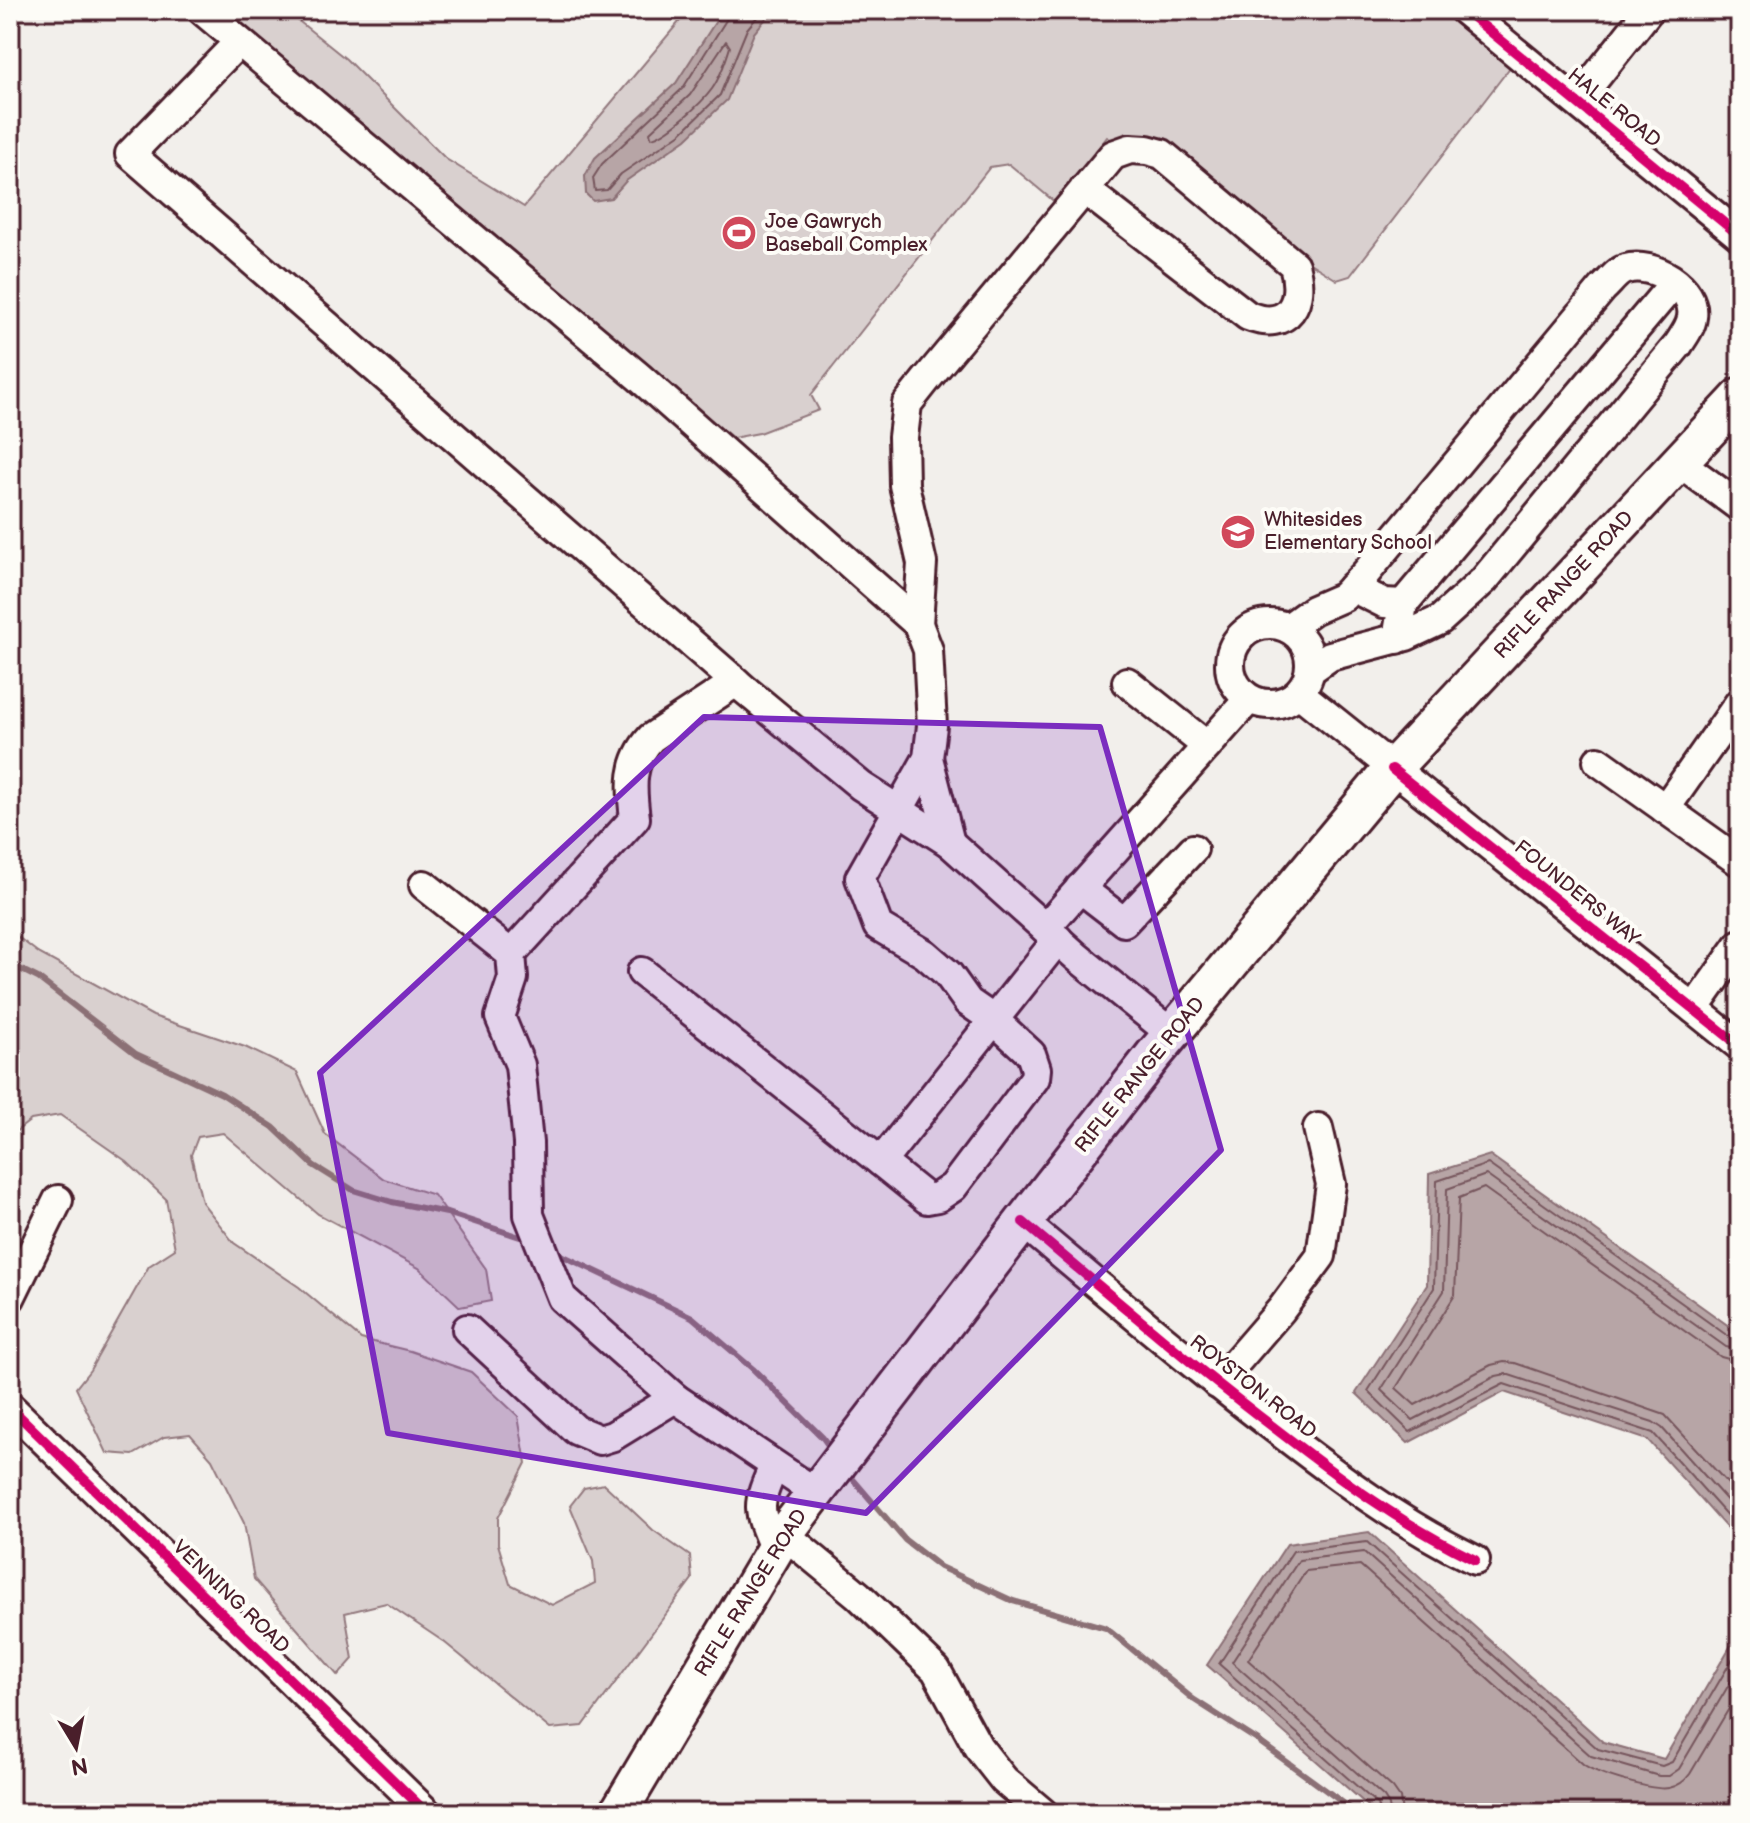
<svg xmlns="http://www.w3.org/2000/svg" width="1750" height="1823" viewBox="0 0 1750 1823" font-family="'Balsamiq Sans',sans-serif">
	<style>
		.green { fill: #d9d0cf; stroke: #92787d; stroke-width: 2 }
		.water { fill: #b7a5a6; stroke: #8b6f75; stroke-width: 2 }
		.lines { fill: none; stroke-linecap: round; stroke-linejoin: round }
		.shore { stroke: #76555c; stroke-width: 2 }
		.stream { stroke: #8b6f75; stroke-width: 6 }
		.minor-casing { stroke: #4a1f2b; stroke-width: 34 }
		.major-casing { stroke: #4a1f2b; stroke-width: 42 }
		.minor { stroke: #fdfcf7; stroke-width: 28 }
		.major { stroke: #fdfcf7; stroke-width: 36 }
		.cycleway-casing { stroke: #fdfcf7; stroke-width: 15 }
		.cycleway { stroke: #d6006c; stroke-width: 10 }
		.marked { fill: #7b2cbf; fill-opacity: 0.2; stroke: #7b2cbf; stroke-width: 6; stroke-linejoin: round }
		.labels { text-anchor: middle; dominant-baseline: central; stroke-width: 8; stroke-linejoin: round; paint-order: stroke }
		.street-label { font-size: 20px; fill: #4a1f2b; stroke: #fdfcf7 }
		.poi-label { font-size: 20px; fill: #4a1f2b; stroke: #fdfcf7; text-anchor: start }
	</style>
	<rect width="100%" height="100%" fill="#f2efeb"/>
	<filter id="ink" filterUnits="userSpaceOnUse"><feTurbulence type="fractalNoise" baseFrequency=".0125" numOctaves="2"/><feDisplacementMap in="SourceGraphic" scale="16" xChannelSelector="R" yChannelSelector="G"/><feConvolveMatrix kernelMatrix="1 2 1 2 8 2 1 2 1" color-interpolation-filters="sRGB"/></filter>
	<g filter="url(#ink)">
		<!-- green -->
		<g class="green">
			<path d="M 214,10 L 277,10 L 300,22 L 346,59 L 446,159 L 524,207 L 689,10 L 1439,10 L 1511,66 L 1350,276 L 1337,280 L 1107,137 L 1056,203 L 1009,164 L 990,167 L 811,395 L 819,410 L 759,433 L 733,438 Z"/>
			<path d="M 10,931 L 40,954 L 153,1016 L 245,1047 L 297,1072 L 325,1134 L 384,1179 L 434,1195 L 486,1269 L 491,1301 L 460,1307 L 419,1268 L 318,1214 L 223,1133 L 198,1137 L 191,1155 L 202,1202 L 234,1243 L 299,1287 L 361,1339 L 410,1351 L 471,1372 L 518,1416 L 526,1463 L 498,1518 L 498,1544 L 510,1584 L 552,1605 L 595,1583 L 593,1561 L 570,1506 L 584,1488 L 604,1484 L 653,1530 L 690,1556 L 692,1579 L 583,1726 L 550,1729 L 444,1642 L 386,1603 L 345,1613 L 353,1659 L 338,1676 L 254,1579 L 244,1523 L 212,1459 L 190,1434 L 164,1437 L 133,1455 L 107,1453 L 76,1388 L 90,1370 L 149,1266 L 175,1249 L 166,1199 L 126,1161 L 60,1115 L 31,1120 L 10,1136 Z"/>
		</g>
		<!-- water -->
		<g class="water">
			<path d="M 723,10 L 773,10 L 754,33 L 727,100 L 686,139 L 626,181 L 611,198 L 593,201 L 586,194 L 585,176 L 595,158 L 676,83 Z"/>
			<path d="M 1490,1155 L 1740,1334 L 1740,1543 L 1648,1440 L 1504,1392 L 1408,1443 L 1356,1393 L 1427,1285 L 1429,1174 Z"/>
			<path d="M 1369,1532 L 1603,1742 L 1664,1759 L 1740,1630 L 1740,1813 L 1376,1813 L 1207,1665 L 1287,1544 Z"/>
		</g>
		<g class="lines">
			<!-- shore -->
			<g class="shore">
				<path d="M 729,10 L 728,17 L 683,88 L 602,164 L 593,178 L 595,191 L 607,190 L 621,174 L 681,133 L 720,95 L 747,29 L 763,10"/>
				<path d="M 726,41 L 730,47 C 726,60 720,78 712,89 C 702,103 666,136 651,138 L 650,132 L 690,95 Z"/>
				<path d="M 1740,1340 L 1732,1339 L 1488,1164 L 1437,1181 L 1434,1288 L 1368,1391 L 1410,1432 L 1504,1384 L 1653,1433 L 1740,1530"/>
				<path d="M 1740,1350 L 1726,1347 L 1486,1175 L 1447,1189 L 1444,1291 L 1381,1390 L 1413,1420 L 1496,1376 L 1506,1374 L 1653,1422 L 1662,1428 L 1740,1515"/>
				<path d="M 1740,1362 L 1721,1357 L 1484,1188 L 1459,1198 L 1455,1295 L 1396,1388 L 1415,1405 L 1491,1365 L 1504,1362 L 1515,1363 L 1665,1415 L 1740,1497"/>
				<path d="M 1380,1813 L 1377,1804 L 1219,1664 L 1293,1551 L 1367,1542 L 1598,1749 L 1662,1766 L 1672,1762 L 1740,1646"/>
				<path d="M 1390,1813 L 1389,1805 L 1384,1797 L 1232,1662 L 1299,1560 L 1364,1552 L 1591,1756 L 1659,1776 L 1669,1776 L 1679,1769 L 1740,1666"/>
				<path d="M 1402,1813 L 1400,1798 L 1393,1788 L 1248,1660 L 1306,1571 L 1360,1565 L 1583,1764 C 1596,1774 1653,1791 1669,1788 C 1679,1786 1685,1781 1690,1774 L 1740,1690"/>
			</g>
			<!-- stream -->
			<g class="stream">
				<path d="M 10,964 L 38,978 L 136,1054 L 222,1094 L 273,1127 L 313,1165 L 353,1190 L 392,1202 L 447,1213 L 529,1240"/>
				<path d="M 553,1251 L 692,1317 L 753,1369 L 823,1438 L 833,1452"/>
				<path d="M 846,1471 L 905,1540 L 940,1567 L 1013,1601 L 1106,1628 L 1193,1699 L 1257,1740 L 1357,1813"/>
			</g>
			<defs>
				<g id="minor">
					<path d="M 202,10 L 639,377 L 918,624 L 928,650 L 932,726 L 928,758 L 860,878 L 878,926 L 925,954 L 948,974 L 968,1002 L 994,1020 L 1031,1054 L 1036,1069 L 1035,1078 L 953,1187 L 938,1197 L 927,1199 L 881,1162 L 1058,939"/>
					<path d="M 1464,10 L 1740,236"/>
					<path d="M 239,42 L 130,154 L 744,689 L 861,786 L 950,843 L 1077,957 L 1172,1034"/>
					<path d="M 1577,101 L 1649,10"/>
					<path d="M 1679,462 L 1740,507"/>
					<path d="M 1352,587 L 1384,603 L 1403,604"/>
					<circle cx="1270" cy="664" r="40"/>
					<path d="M 918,624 L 922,563 L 904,485 L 903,437 L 907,404 L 926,380 L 1113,155 L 1130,149 L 1147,150 L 1162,154 L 1294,265 C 1305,302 1289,332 1248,316 L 1084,189"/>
					<path d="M 1288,628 L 1313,610 L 1343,597 L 1365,574 L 1603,288 C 1610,282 1617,271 1626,269 C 1652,261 1697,287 1692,317 C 1691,327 1683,337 1678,345 L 1484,580 L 1440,620 L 1406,636 L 1330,656 L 1310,670"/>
					<path d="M 1397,639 L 1403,604 L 1674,283"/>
					<path d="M 1127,682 L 1207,746"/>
					<path d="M 1299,693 L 1740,1046"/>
					<path d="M 928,758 L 950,843"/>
					<path d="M 1598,761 L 1740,862"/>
					<path d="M 1665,809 L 1740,702"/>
					<path d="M 424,885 L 511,954 L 513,978 L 500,1017 L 520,1065 L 528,1143 L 529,1215 L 562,1298 L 675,1398"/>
					<path d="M 1080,888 L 1124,922 L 1193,849"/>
					<path d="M 1045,928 L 1249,699"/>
					<path d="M 511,954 L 635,818 C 631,787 629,762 651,738 L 736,682"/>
					<path d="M 642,972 L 881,1162"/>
					<path d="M 1694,1009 L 1740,944"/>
					<path d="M 1023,1222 C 1105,1291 1187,1361 1272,1426 C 1338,1477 1399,1523 1475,1560"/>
					<path d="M 10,1298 L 58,1200"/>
					<path d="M 467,1329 L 576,1430 L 600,1440 L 613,1436 L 675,1398 L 815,1492"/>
					<path d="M 1217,1384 L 1281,1310 L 1321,1256 L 1331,1184 L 1318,1128"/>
					<path d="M 10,1407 L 427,1813"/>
					<path d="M 774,1466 C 756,1507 757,1508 775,1550"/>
					<path d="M 784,1534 L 858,1595 L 936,1670 L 978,1747 L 1004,1780 L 1043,1813"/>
				</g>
				<path id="major" d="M 618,1813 L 784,1534 L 1023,1222 L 1153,1056 L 1392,769 L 1740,397"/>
			</defs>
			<!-- minor casing -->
			<use href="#minor" class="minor-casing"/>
			<!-- major casing -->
			<use href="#major" class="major-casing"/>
			<!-- minor -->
			<use href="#minor" class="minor"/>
			<!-- major -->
			<use href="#major" class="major"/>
			<defs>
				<g id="cycleway">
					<path d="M 1464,10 L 1740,236"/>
					<path d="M 1392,769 L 1740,1046"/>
					<path d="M 1023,1222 C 1105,1291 1187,1361 1272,1426 C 1338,1477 1399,1523 1475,1560"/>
					<path d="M 10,1407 L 427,1813"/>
				</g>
			</defs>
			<!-- cycleway casing -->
			<use href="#cycleway" class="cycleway-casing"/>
			<!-- cycleway -->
			<use href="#cycleway" class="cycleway"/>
		</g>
	</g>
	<!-- marked area -->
	<path class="marked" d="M 704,717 L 1100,727 L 1221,1150 L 866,1513 L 388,1433 L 320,1073 Z"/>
	<!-- icons -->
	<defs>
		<symbol id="stadium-disc" viewBox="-11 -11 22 22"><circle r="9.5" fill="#d1495b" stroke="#fdfcf7"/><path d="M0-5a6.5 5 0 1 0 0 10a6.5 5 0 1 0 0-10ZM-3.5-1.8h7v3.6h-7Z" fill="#fff"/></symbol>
		<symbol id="school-disc" viewBox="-11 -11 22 22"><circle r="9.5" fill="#d1495b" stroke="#fdfcf7"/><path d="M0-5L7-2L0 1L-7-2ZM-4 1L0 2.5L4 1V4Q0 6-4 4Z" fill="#fff"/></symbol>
	</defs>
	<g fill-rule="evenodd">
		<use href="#stadium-disc" x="719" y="213" width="40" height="40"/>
		<use href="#school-disc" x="1218" y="512" width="40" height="40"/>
	</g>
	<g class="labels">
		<!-- street labels -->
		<g class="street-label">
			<text transform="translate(1614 108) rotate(39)">HALE ROAD</text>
			<text transform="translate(1564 585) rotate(-47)">RIFLE RANGE ROAD</text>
			<text transform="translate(1577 893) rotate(39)">FOUNDERS WAY</text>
			<text transform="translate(1140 1075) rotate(-51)">RIFLE RANGE ROAD</text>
			<text transform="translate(1253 1387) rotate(38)">ROYSTON ROAD</text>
			<text transform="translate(751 1593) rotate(-58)">RIFLE RANGE ROAD</text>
			<text transform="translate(231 1597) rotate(44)">VENNING ROAD</text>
		</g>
		<!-- poi labels -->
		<g class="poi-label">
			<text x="765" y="222">Joe Gawrych<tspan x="765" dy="23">Baseball Complex</tspan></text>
			<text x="1264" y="520">Whitesides<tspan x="1264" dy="23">Elementary School</tspan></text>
		</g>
	</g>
	<!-- margin -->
	<rect width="1750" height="1823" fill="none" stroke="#fdfcf7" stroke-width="40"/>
	<rect x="20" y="20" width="1710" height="1783" fill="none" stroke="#4a1f2b" stroke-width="3" filter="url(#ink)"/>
	<!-- north arrow -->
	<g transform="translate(76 1747) rotate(170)" stroke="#fdfcf7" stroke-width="6" paint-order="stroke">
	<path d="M0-6L14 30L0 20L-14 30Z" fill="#4a1f2b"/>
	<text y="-12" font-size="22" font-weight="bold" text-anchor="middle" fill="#4a1f2b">N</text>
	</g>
</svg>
